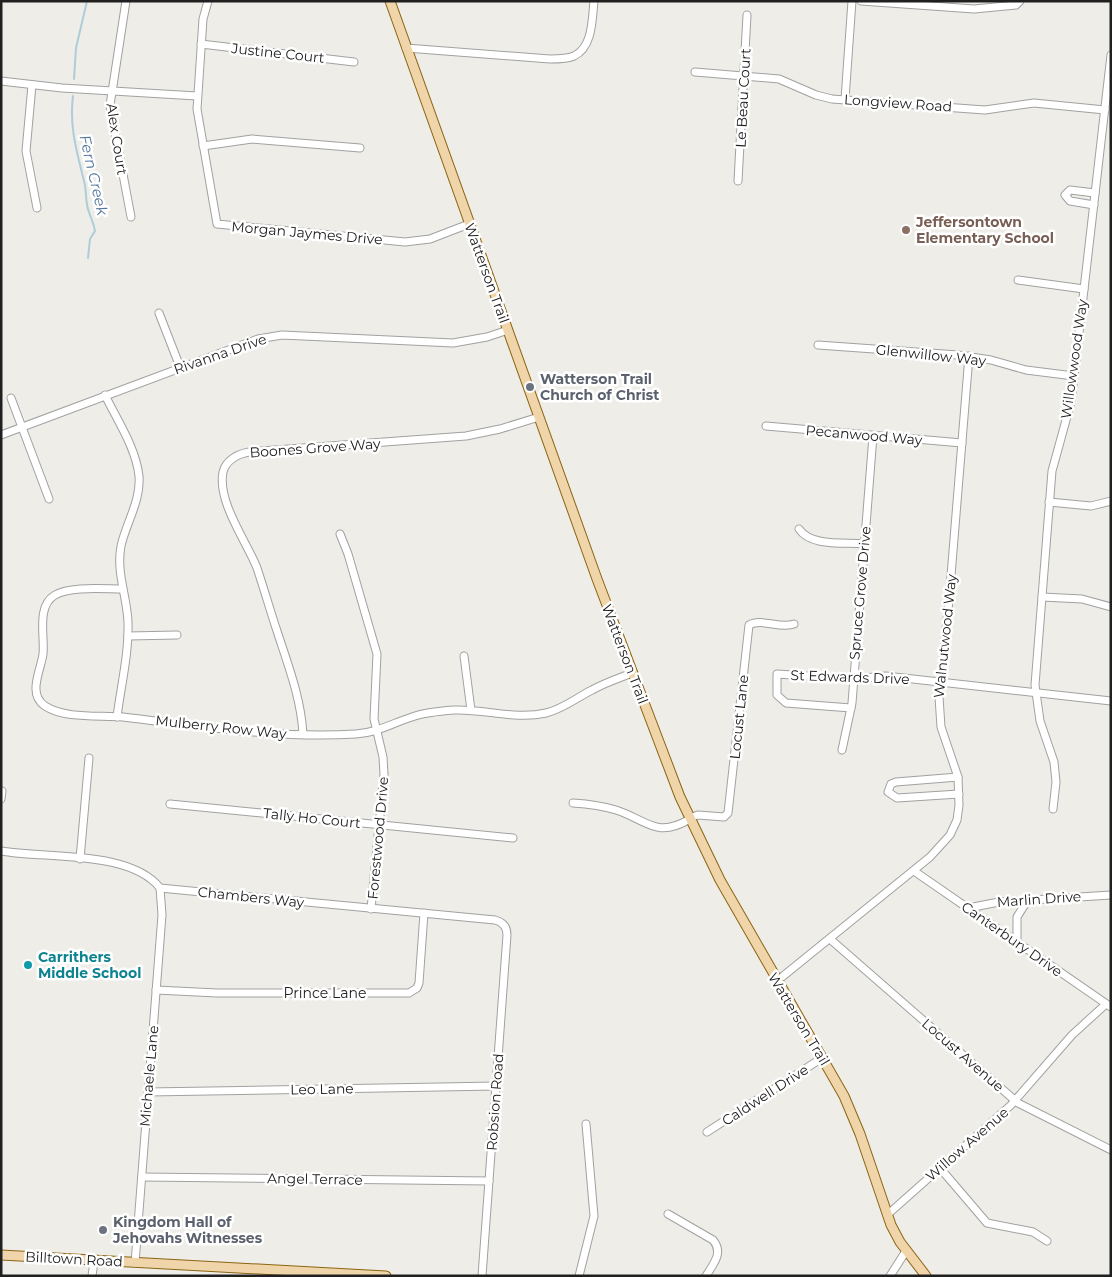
<svg xmlns="http://www.w3.org/2000/svg" width="1112" height="1277" viewBox="0 0 1112 1277" font-family="Montserrat,sans-serif">
	<style>
		.lines { fill: none; stroke-linecap: round; stroke-linejoin: round }
		.stream { stroke: #adcdd8; stroke-width: 2 }
		.minor-casing { stroke: #a1a1a1; stroke-width: 9 }
		.major-casing { stroke: #8a6512; stroke-width: 11 }
		.minor { stroke: #fff; stroke-width: 7 }
		.major { stroke: #f1d5aa; stroke-width: 9 }
		.education-dot { fill: #8d6e63; stroke: #fff; stroke-width: 2 }
		.worship-dot { fill: #6b7280; stroke: #fff; stroke-width: 2 }
		.culture-dot { fill: #0f9aa8; stroke: #fff; stroke-width: 2 }
		.labels { text-anchor: middle; dominant-baseline: central; stroke-width: 5; stroke-linejoin: round; paint-order: stroke }
		.street-label { font-size: 14px; fill: #202020; stroke: #fff }
		.education-label { font-size: 14px; font-weight: bold; fill: #785e54; stroke: #fff; text-anchor: start }
		.worship-label { font-size: 14px; font-weight: bold; fill: #5b616d; stroke: #fff; text-anchor: start }
		.culture-label { font-size: 14px; font-weight: bold; fill: #0d838f; stroke: #fff; text-anchor: start }
		.water-label { font-size: 15px; font-style: italic; fill: #54779e; stroke: #fff }
	</style>
	<rect width="100%" height="100%" fill="#efede7"/>
	<g class="lines">
		<!-- stream -->
		<g class="stream">
			<path d="M 74,79 L 76,48 L 87,1"/>
			<path d="M 73,96 C 69,127 77,152 84,181 C 87,191 85,203 89,212 C 91,219 94,223 95,231 L 90,239 L 88,258"/>
		</g>
		<defs>
			<g id="minor">
				<path d="M 126,1 L 110,105 L 131,217"/>
				<path d="M 208,1 L 203,19 L 197,109 L 217,224 L 405,242 L 430,239 L 469,224"/>
				<path d="M 861,1 L 974,9 L 1016,5 L 1020,1"/>
				<path d="M 201,44 L 354,62"/>
				<path d="M 406,48 L 550,59 C 558,59 567,59 574,56 C 593,47 592,19 594,1"/>
				<path d="M 695,72 L 779,79 L 816,95 L 832,99 L 985,110 L 1034,103 L 1105,110"/>
				<path d="M 1,81 L 62,88 L 197,96"/>
				<path d="M 32,85 L 26,151 L 37,208"/>
				<path d="M 845,99 L 852,1"/>
				<path d="M 203,146 L 252,139 L 360,148"/>
				<path d="M 738,181 L 747,15"/>
				<path d="M 1094,205 L 1070,201 L 1065,195 L 1070,190 L 1095,193"/>
				<path d="M 1018,280 L 1084,289"/>
				<path d="M 159,313 L 180,367"/>
				<path d="M 818,345 L 958,355 L 991,360 L 1026,370 L 1074,376"/>
				<path d="M 105,395 C 117,420 136,448 139,476 C 141,501 126,523 121,546 C 116,573 127,596 128,622 C 129,654 121,685 117,717"/>
				<path d="M 11,398 L 49,499"/>
				<path d="M 766,426 L 962,443"/>
				<path d="M 1,435 L 258,339 L 282,335 L 453,343 L 487,337 L 508,330"/>
				<path d="M 1049,502 L 1091,506 L 1111,501"/>
				<path d="M 799,529 C 811,547 845,542 864,544"/>
				<path d="M 340,534 L 348,554 L 377,654 L 374,719 L 383,757 L 384,774 L 371,909"/>
				<path d="M 122,589 C 104,589 70,586 55,595 C 36,606 45,637 43,654 C 41,670 27,694 45,706 C 65,719 99,715 123,717 C 200,726 278,739 356,734 C 376,733 393,723 412,717 C 426,712 441,711 455,710 C 485,709 516,720 546,713 C 563,709 576,698 592,690 C 604,683 619,678 632,673"/>
				<path d="M 1042,597 L 1082,599 L 1111,607"/>
				<path d="M 128,636 L 177,635"/>
				<path d="M 464,656 L 471,710"/>
				<path d="M 851,708 L 786,703 L 777,695 L 777,674 L 853,679 L 886,676 L 1111,701"/>
				<path d="M 303,734 C 301,698 288,665 277,631 C 270,610 264,589 257,568 C 247,542 217,502 223,472 C 226,460 238,454 249,452 L 466,436 L 500,429 L 539,417"/>
				<path d="M 842,750 L 852,703 L 873,436"/>
				<path d="M 958,777 L 896,782 L 891,784 L 888,792 L 897,798 L 959,794"/>
				<path d="M 1,799 L 2,791"/>
				<path d="M 573,803 C 588,804 603,806 616,810 C 647,820 656,839 690,819"/>
				<path d="M 170,804 L 513,838"/>
				<path d="M 1053,809 L 1056,782 L 1054,762 L 1040,721 L 1035,685 L 1052,471 L 1071,402 L 1111,55"/>
				<path d="M 689,818 L 698,815 L 724,817 L 728,813 L 749,625 C 762,618 780,629 794,624"/>
				<path d="M 1,851 C 47,859 130,850 160,888 L 495,920 C 503,922 507,927 507,935 L 482,1276"/>
				<path d="M 80,859 L 89,758"/>
				<path d="M 914,871 L 1111,1007"/>
				<path d="M 968,908 L 999,902 L 1111,895"/>
				<path d="M 830,939 L 1018,1103 L 1111,1150"/>
				<path d="M 1017,942 L 1017,917 L 1027,901"/>
				<path d="M 777,981 L 930,857 L 950,835 L 957,820 L 959,805 L 958,777 L 941,727 L 939,697 L 949,600 L 969,356"/>
				<path d="M 156,990 L 217,993 L 409,993 L 417,988 L 419,983 L 424,913"/>
				<path d="M 148,1092 L 496,1086"/>
				<path d="M 707,1132 L 822,1058"/>
				<path d="M 940,1168 L 987,1223 L 1033,1232 L 1047,1241"/>
				<path d="M 142,1177 L 489,1181"/>
				<path d="M 668,1214 L 713,1240 C 724,1253 713,1264 706,1276"/>
				<path d="M 887,1215 L 1011,1105 L 1072,1035 L 1106,1004"/>
				<path d="M 135,1263 L 162,915 L 160,888"/>
				<path d="M 92,1276 L 94,1261"/>
				<path d="M 579,1276 L 594,1216 L 586,1124"/>
				<path d="M 890,1276 L 906,1251"/>
			</g>
			<g id="major">
				<path d="M 390,1 L 597,579 L 680,797 L 720,880 L 844,1096 L 860,1134 L 891,1225 L 900,1242 L 926,1276"/>
				<path d="M 1,1255 L 386,1276"/>
			</g>
		</defs>
		<!-- minor casing -->
		<use href="#minor" class="minor-casing"/>
		<!-- major casing -->
		<use href="#major" class="major-casing"/>
		<!-- minor -->
		<use href="#minor" class="minor"/>
		<!-- major -->
		<use href="#major" class="major"/>
	</g>
	<!-- markers -->
	<circle class="education-dot" cx="906" cy="230" r="5"/>
	<g class="worship-dot">
		<circle cx="530" cy="387" r="5"/>
		<circle cx="103" cy="1230" r="5"/>
	</g>
	<circle class="culture-dot" cx="28" cy="965" r="5"/>
	<g class="labels">
		<!-- street labels -->
		<g class="street-label">
			<text transform="translate(278 53) rotate(6)">Justine Court</text>
			<text transform="translate(743 98) rotate(-87)">Le Beau Court</text>
			<text transform="translate(898 103) rotate(4)">Longview Road</text>
			<text transform="translate(117 139) rotate(81)">Alex Court</text>
			<text transform="translate(307 233) rotate(5)">Morgan Jaymes Drive</text>
			<text transform="translate(487 273) rotate(70)">Watterson Trail</text>
			<text transform="translate(220 354) rotate(-19)">Rivanna Drive</text>
			<text transform="translate(931 355) rotate(6)">Glenwillow Way</text>
			<text transform="translate(1074 359) rotate(-82)">Willowwood Way</text>
			<text transform="translate(864 435) rotate(5)">Pecanwood Way</text>
			<text transform="translate(315 448) rotate(-4)">Boones Grove Way</text>
			<text transform="translate(860 593) rotate(-85)">Spruce Grove Drive</text>
			<text transform="translate(945 636) rotate(-84)">Walnutwood Way</text>
			<text transform="translate(625 654) rotate(69)">Watterson Trail</text>
			<text transform="translate(850 677) rotate(2)">St Edwards Drive</text>
			<text transform="translate(739 717) rotate(-84)">Locust Lane</text>
			<text transform="translate(221 727) rotate(6)">Mulberry Row Way</text>
			<text transform="translate(312 818) rotate(6)">Tally Ho Court</text>
			<text transform="translate(378 838) rotate(-85)">Forestwood Drive</text>
			<text transform="translate(251 897) rotate(6)">Chambers Way</text>
			<text transform="translate(1039 899) rotate(-4)">Marlin Drive</text>
			<text transform="translate(1012 939) rotate(35)">Canterbury Drive</text>
			<text x="325" y="993">Prince Lane</text>
			<text transform="translate(799 1019) rotate(59)">Watterson Trail</text>
			<text transform="translate(963 1055) rotate(41)">Locust Avenue</text>
			<text transform="translate(149 1076) rotate(-85)">Michaele Lane</text>
			<text transform="translate(322 1089) rotate(-1)">Leo Lane</text>
			<text transform="translate(765 1095) rotate(-33)">Caldwell Drive</text>
			<text transform="translate(495 1102) rotate(-86)">Robsion Road</text>
			<text transform="translate(967 1144) rotate(-41)">Willow Avenue</text>
			<text transform="translate(315 1179) rotate(1)">Angel Terrace</text>
			<text transform="translate(74 1259) rotate(3)">Billtown Road</text>
		</g>
		<!-- education labels -->
		<g class="education-label">
			<text x="916" y="222">Jeffersontown<tspan x="916" dy="16">Elementary School</tspan></text>
		</g>
		<!-- worship labels -->
		<g class="worship-label">
			<text x="540" y="379">Watterson Trail<tspan x="540" dy="16">Church of Christ</tspan></text>
			<text x="113" y="1222">Kingdom Hall of<tspan x="113" dy="16">Jehovahs Witnesses</tspan></text>
		</g>
		<!-- culture labels -->
		<g class="culture-label">
			<text x="38" y="957">Carrithers<tspan x="38" dy="16">Middle School</tspan></text>
		</g>
		<!-- water labels -->
		<g class="water-label">
			<text transform="translate(94 175) rotate(77)">Fern Creek</text>
		</g>
	</g>
	<!-- border -->
	<rect width="1112" height="1277" fill="none" stroke="#202020" stroke-width="5"/>
</svg>
